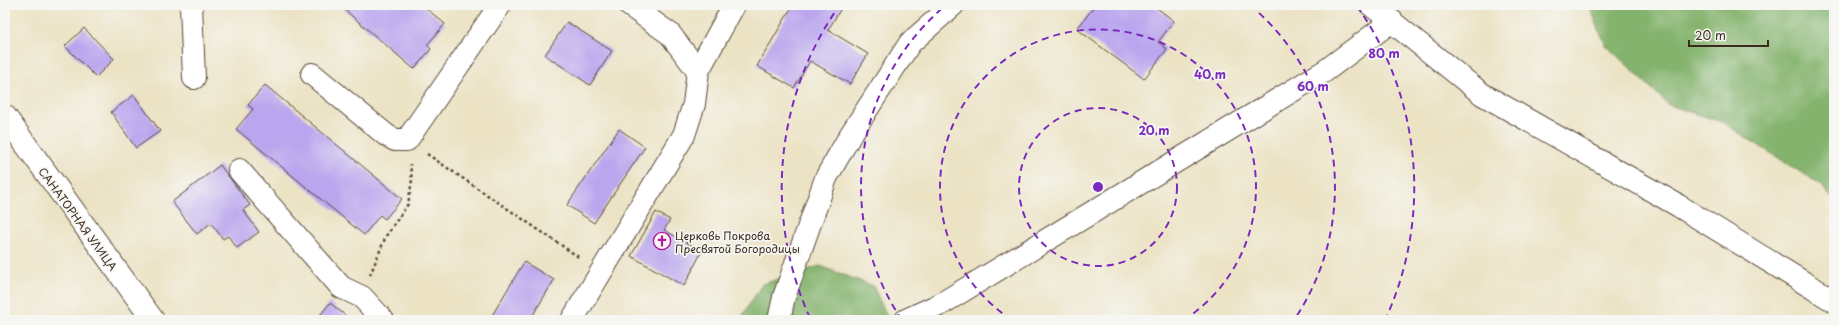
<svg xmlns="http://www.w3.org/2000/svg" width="1839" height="325" viewBox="0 0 1839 325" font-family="'Playpen Sans',sans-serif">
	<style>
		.forest { fill: #84b36d; stroke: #606e46 }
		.building { fill: #baa6ee }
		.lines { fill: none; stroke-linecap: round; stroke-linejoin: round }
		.minor-casing { stroke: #564637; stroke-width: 24 }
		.path { stroke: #564637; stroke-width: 2.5; stroke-dasharray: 3 3; stroke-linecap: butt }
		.minor { stroke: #fff; stroke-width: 22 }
		.ring { fill: none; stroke: #7b2cbf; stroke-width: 2; stroke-dasharray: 7 5 }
		.labels { text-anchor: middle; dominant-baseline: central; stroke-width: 3.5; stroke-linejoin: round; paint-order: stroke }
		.street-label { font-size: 11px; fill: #3b2a1e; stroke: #f6f6f2 }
		.poi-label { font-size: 11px; fill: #3b2a1e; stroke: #f6f6f2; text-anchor: start }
		.centre { fill: #7b2cbf; stroke: #f6f6f2; stroke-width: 2 }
		.ring-label { font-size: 12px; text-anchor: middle; font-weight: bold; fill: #7b2cbf; stroke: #f6f6f2; stroke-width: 3.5; stroke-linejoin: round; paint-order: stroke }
	</style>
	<rect width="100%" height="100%" fill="#f6f6f2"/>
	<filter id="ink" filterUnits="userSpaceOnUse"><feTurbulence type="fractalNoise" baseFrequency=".025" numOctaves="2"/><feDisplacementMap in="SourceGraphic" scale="8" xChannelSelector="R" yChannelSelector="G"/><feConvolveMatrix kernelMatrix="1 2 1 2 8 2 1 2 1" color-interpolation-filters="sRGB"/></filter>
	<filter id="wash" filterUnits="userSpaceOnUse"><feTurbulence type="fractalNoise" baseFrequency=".012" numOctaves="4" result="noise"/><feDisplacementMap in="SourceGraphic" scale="16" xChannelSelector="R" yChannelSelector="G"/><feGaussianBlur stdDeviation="0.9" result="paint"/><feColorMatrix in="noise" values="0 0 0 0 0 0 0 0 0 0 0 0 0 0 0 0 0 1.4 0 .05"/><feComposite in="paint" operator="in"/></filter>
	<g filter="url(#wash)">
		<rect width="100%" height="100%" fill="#ece3c5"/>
		<!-- forest -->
		<g class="forest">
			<path d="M 1589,5 L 1834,5 L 1834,201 L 1821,185 L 1722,122 L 1669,105 L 1605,44 Z"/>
			<path d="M 820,266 L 873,286 L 889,320 L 740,320 L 762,284 Z"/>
		</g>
		<g id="blocks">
			<!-- building -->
			<g class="building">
				<path d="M 339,5 L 422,5 L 445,24 L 427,45 L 431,49 L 414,69 Z"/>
				<path d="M 793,5 L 843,5 L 828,30 L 868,54 L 850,84 L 810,61 L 794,88 L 757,66 Z"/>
				<path d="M 1095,5 L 1153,5 L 1174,21 L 1158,42 L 1167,49 L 1144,79 L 1077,29 Z"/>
				<path d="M 567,22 L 612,51 L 590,85 L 545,55 Z"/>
				<path d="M 84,28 L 114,59 L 96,77 L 65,46 Z"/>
				<path d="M 265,85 L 402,199 L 385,219 L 380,215 L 364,235 L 236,129 L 253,109 L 248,105 Z"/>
				<path d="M 134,95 L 160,131 L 136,148 L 111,112 Z"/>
				<path d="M 619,129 L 645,147 L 594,223 L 567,205 Z"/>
				<path d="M 220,165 L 250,205 L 243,210 L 259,232 L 237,248 L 228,236 L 223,239 L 211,223 L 197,234 L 172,202 Z"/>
				<path d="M 656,212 L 670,220 L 664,230 L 702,251 L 684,286 L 631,256 Z"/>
				<path d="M 524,262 L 554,280 L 530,320 L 496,320 L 491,317 Z"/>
				<path d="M 330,303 L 351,320 L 316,320 Z"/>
			</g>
		</g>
	</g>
	<g filter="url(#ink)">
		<use href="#blocks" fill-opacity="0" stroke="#564637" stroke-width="1"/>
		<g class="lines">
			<defs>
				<g id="minor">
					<path d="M 191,5 L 194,78"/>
					<path d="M 629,5 L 670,34 L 698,71"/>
					<path d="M 1371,5 L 1482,94 L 1679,206 L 1834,301"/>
					<path d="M 312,74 L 386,135 L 395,140 L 407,140 L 500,5"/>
					<path d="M 5,116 L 153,320"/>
					<path d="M 239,170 L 341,287 L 362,297 L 383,320"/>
					<path d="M 572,320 L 684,135 L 694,104 L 698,71 L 734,5"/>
					<path d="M 779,320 L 784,297 L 826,178 L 851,134 L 910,43 L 953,5"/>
					<path d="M 906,320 L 941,304 L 1325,71 L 1392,21"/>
				</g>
			</defs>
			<!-- minor casing -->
			<use href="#minor" class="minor-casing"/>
			<!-- path -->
			<g class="path">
				<path d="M 427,154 L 580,258"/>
				<path d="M 370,275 L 386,236 L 408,204 L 412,180 L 410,164"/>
			</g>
			<!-- minor -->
			<use href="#minor" class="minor"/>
		</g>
	</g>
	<!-- distance rings -->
	<g class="ring">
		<circle cx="1098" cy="187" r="79"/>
		<path d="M1012 320A158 158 0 1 1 1184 320"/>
		<path d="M902 320A237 237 0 0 1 946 5M1250 5A237 237 0 0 1 1294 320"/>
		<path d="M810 318A316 316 0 0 1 839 6M1357 6A316 316 0 0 1 1386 318"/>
	</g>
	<!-- icons -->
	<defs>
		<symbol id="church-ring" viewBox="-11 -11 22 22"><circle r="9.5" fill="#f6f6f2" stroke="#b5179e" stroke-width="1.5"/><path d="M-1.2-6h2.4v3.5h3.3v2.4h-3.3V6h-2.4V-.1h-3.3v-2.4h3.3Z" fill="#b5179e"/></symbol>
	</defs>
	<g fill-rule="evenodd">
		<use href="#church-ring" x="652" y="231" width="20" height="20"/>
	</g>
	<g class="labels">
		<!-- street labels -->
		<g class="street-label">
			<text transform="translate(78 219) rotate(54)">САНАТОРНАЯ УЛИЦА</text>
		</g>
		<!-- poi labels -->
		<g class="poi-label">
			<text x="675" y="235">Церковь Покрова<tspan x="675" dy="13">Пресвятой Богородицы</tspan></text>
		</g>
	</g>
	<circle cx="1098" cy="187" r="6" class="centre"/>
	<g class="ring-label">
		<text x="1384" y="58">80 m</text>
		<text x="1210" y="79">40 m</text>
		<text x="1313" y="91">60 m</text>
		<text x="1154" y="135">20 m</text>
	</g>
	<!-- margin -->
	<rect width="1839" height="325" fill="none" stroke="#f6f6f2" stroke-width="20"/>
	<!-- scale -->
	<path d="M1689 40v6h79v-6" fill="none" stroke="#3b2a1e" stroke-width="2"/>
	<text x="1695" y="40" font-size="12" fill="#3b2a1e" stroke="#f6f6f2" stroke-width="3" paint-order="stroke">20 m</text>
</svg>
